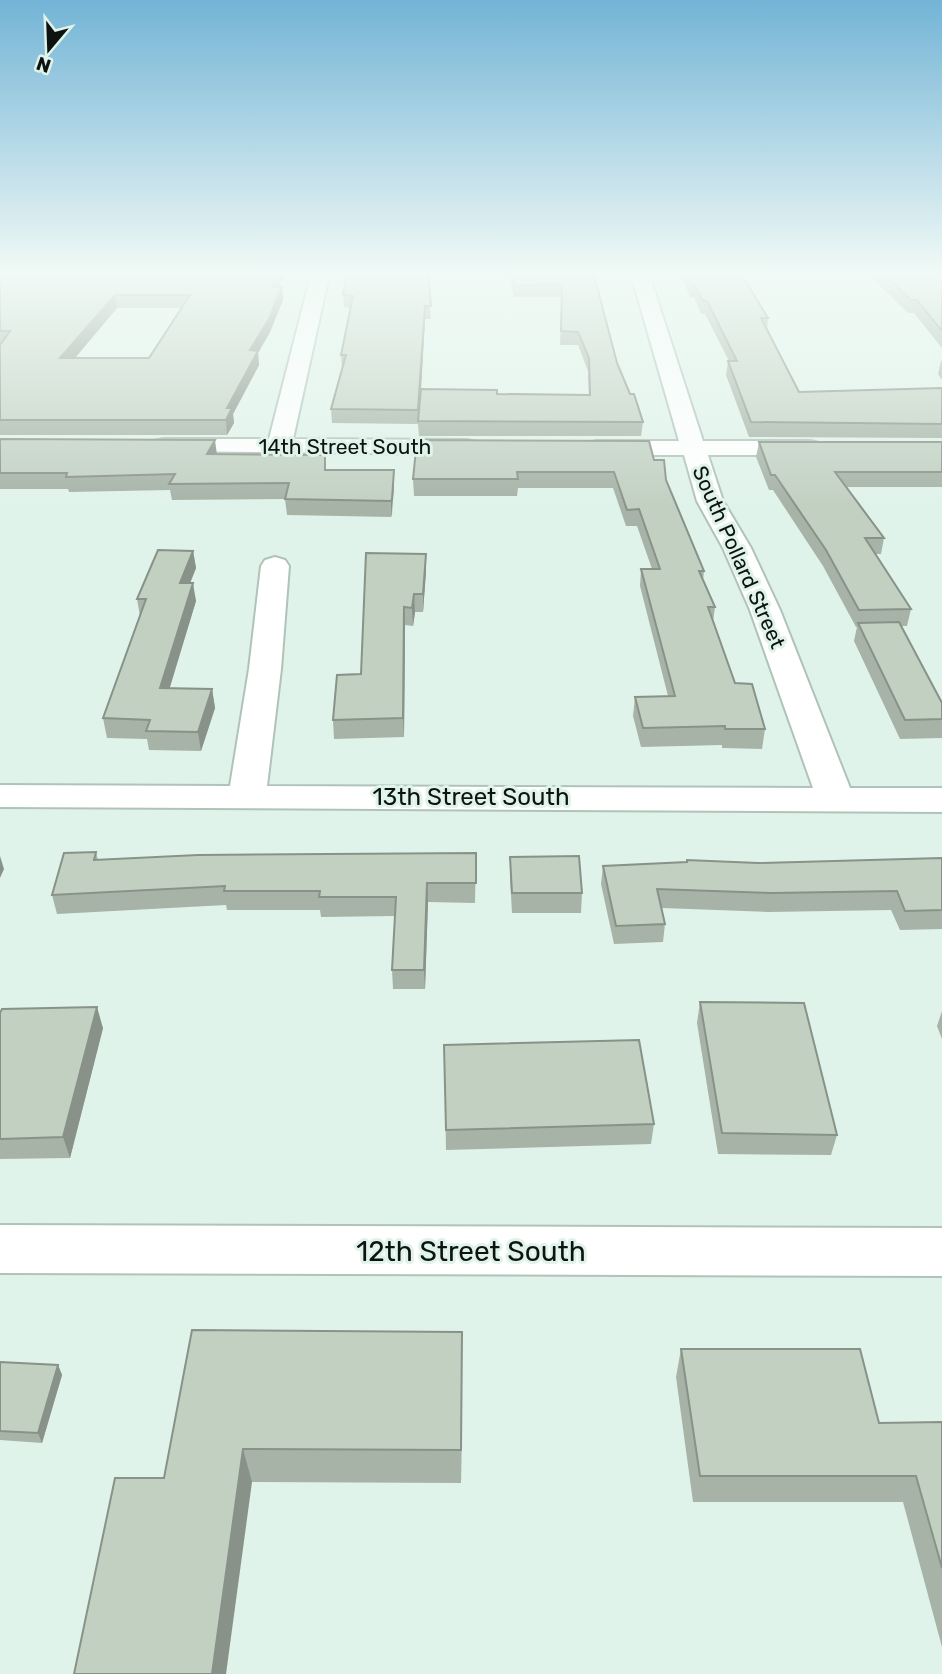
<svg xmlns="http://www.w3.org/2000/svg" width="942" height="1674" viewBox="0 0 942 1674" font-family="Rubik,sans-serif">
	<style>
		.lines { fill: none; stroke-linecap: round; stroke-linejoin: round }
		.minor-casing { stroke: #b0c3b9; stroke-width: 4 }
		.minor { fill: #fff; fill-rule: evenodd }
		.wall { fill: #a7b3a7; fill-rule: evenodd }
		.shaded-wall { fill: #889288 }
		.building { fill: #c2d0c2; stroke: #889288; stroke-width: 2; fill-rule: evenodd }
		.labels { text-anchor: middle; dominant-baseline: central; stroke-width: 6; stroke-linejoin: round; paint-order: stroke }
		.far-street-label { font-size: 21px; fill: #0d1310; stroke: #e0f3ea }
		.street-label { font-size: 24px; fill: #0d1310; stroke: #e0f3ea }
		.near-street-label { font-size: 28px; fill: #0d1310; stroke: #e0f3ea }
	</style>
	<rect width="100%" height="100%" fill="#e0f3ea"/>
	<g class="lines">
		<defs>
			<g id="minor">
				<path d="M 0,271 L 15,271 L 6,281 L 0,283 Z"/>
				<path d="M 312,271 L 330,271 L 293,439 L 467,440 L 476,442 L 479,447 L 476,452 L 467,454 L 154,451 L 151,446 L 154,441 L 163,439 L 269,439 Z"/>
				<path d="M 630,271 L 648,271 L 703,441 L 810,441 L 819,443 L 822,448 L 819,453 L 810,455 L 708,455 L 723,501 L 751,548 L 780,610 L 850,788 L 942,788 L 942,812 L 0,807 L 0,785 L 230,786 L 249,669 L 261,566 L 265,560 L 275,557 L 285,560 L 289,566 L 281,669 L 267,786 L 813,788 L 750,610 L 723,548 L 697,501 L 684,455 L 597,455 L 588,453 L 585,448 L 588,443 L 597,441 L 679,441 Z"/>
				<path d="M 0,1225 L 942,1228 L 942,1276 L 0,1273 Z"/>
			</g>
		</defs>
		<!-- minor casing -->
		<use href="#minor" class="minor-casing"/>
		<!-- minor -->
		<use href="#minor" class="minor"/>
	</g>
	<!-- wall -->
	<g class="wall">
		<path d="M 348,271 L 593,271 L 617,363 L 643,422 L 641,436 L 419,436 L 418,424 L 332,423 L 331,409 L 342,368 L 341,355 L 350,308 L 344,307 L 343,294 ZM 428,275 L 509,275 L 514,297 L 562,297 L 560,345 L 578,345 L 588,371 L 589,395 L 497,394 L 420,403 L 425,319 L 431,319 Z"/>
		<path d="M 679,271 L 927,271 L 942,284 L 942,348 L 914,313 L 908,313 L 868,274 L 740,273 L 768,318 L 767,329 L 799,392 L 942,388 L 942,438 L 749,437 L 726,375 L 728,361 L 729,361 L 705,314 L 701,314 L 694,297 L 690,297 Z"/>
		<path d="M 0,281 L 282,287 L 283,300 L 270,332 L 258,353 L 259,365 L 233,414 L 234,423 L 227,435 L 0,435 ZM 117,308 L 182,308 L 149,358 L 75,358 Z"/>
		<path d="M 941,361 L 942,361 L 942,380 L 938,374 Z"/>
		<path d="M 0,439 L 217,454 L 326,470 L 394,486 L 392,515 L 391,517 L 287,515 L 285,499 L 172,500 L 170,490 L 69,492 L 68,489 L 0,489 Z"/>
		<path d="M 759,442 L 942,442 L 942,487 L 847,487 L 884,538 L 881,554 L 875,554 L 911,609 L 907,626 L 901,626 L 942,703 L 942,738 L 900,739 L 854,641 L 857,627 L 856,627 L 823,566 L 773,490 L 769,490 L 756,457 Z"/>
		<path d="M 654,460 L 666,480 L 704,571 L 703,580 L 715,607 L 713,622 L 735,683 L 765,729 L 762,749 L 722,748 L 722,745 L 641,747 L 633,716 L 635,697 L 668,696 L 640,586 L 641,569 L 652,569 L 637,526 L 626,526 L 613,488 L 518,488 L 517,496 L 414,496 L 413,479 Z"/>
		<path d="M 193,551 L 196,568 L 190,583 L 196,601 L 169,688 L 212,689 L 215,708 L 201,751 L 149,750 L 147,739 L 107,738 L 103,718 L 140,616 L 137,599 Z"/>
		<path d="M 426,554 L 426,571 L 423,612 L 415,612 L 413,626 L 405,625 L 404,737 L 334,739 L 333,720 L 361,674 Z"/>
		<path d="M 96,852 L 98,860 L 476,853 L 475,903 L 428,902 L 425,989 L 393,989 L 392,970 L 395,916 L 321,917 L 320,910 L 227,910 L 226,905 L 57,914 L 52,895 Z"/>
		<path d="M 510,857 L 582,893 L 581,913 L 512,913 L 510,877 Z"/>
		<path d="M 942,858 L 942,929 L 900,930 L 891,910 L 768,912 L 662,908 L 665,924 L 663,942 L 614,944 L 601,884 L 603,866 L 687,862 L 687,860 L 758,863 Z"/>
		<path d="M 700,1002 L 837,1135 L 831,1155 L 718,1154 L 697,1023 Z"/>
		<path d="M 942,1011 L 942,1039 L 937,1026 Z"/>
		<path d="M 0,1013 L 103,1028 L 70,1158 L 0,1159 Z"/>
		<path d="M 444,1045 L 654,1124 L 651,1144 L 446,1150 Z"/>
		<path d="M 681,1349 L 879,1423 L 942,1422 L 942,1647 L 903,1502 L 693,1502 L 676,1377 Z"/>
		<path d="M 0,1362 L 58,1365 L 62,1375 L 42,1443 L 0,1440 Z"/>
		<path d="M 462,1367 L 461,1483 L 252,1482 L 164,1478 Z"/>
	</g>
	<!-- shaded-wall -->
	<g class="shaded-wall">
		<path d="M 279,271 L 286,271 L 273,300 L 272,287 Z"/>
		<path d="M 282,287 L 283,300 L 270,332 L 258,353 L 259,365 L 233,414 L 234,423 L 227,435 L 226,420 L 227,408 L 250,350 Z"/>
		<path d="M 115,295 L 117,308 L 63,372 L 60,358 Z"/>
		<path d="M 425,306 L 425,319 L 419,424 L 418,410 Z"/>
		<path d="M 215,440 L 217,455 L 207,454 Z"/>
		<path d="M 394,470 L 394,486 L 391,517 L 391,501 Z"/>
		<path d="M 193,551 L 196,568 L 183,601 L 180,583 Z"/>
		<path d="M 426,554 L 426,571 L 423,612 L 423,594 Z"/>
		<path d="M 193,583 L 196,601 L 164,707 L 160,688 Z"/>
		<path d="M 414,594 L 415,612 L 413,626 L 412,608 Z"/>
		<path d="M 404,607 L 405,625 L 404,737 L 403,718 Z"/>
		<path d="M 212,689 L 215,708 L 201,751 L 198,732 Z"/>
		<path d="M 0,856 L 4,869 L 0,878 Z"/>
		<path d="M 427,883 L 428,902 L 425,989 L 424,970 Z"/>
		<path d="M 97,1007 L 103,1028 L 70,1158 L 63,1137 Z"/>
		<path d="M 462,1332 L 462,1367 L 461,1483 L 461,1450 Z"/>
		<path d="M 58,1365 L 62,1375 L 42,1443 L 38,1433 Z"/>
		<path d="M 243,1449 L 252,1482 L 226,1674 L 212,1674 Z"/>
	</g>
	<!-- building -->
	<g class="building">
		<path d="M 8,271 L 279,271 L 272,287 L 282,287 L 269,319 L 250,350 L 258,351 L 227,408 L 232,408 L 226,420 L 0,420 L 0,345 L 10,331 L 0,331 L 0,281 ZM 115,295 L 190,295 L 149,358 L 60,358 Z"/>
		<path d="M 348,271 L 428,271 L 431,306 L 425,306 L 418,410 L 331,409 L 346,355 L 341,355 L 353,296 L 343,294 Z"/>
		<path d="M 511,271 L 593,271 L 617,363 L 630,394 L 634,394 L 643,422 L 418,421 L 421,389 L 497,390 L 497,394 L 590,395 L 589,358 L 578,332 L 561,331 L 562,284 L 514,285 Z"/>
		<path d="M 686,271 L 739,271 L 768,318 L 761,318 L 799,392 L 942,388 L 942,424 L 751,422 L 728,361 L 737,361 L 707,301 L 703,301 L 695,285 L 692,285 Z"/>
		<path d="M 881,271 L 927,271 L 942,284 L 942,331 L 917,300 L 911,300 Z"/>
		<path d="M 0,439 L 215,440 L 207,454 L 325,455 L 325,470 L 394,470 L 392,499 L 391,501 L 285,499 L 289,483 L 169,484 L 175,474 L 66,477 L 67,473 L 0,473 Z"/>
		<path d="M 417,440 L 649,441 L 654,460 L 664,460 L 666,480 L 704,571 L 699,571 L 715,607 L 708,607 L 735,683 L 752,684 L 765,729 L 725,729 L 725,726 L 643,728 L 635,697 L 675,696 L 641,569 L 660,569 L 639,509 L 627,510 L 614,472 L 517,472 L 518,479 L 413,479 Z"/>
		<path d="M 759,442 L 942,442 L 942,472 L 835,472 L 884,538 L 865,538 L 911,609 L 859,610 L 826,550 L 775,475 L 771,475 Z"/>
		<path d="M 158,550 L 193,551 L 180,583 L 193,583 L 160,688 L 212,689 L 198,732 L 146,731 L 150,720 L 103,718 L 146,599 L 137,599 Z"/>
		<path d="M 366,553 L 426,554 L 423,594 L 414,594 L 412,608 L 404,607 L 403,718 L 333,720 L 337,675 L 361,674 Z"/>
		<path d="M 899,622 L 942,703 L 942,719 L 905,720 L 858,623 Z"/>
		<path d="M 96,852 L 94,860 L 198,855 L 476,853 L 476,883 L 427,883 L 424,970 L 392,970 L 396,897 L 319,897 L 320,891 L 224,891 L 225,886 L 52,895 L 64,853 Z"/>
		<path d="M 579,856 L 582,893 L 512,893 L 510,857 Z"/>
		<path d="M 942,858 L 942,910 L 905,911 L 897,891 L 772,893 L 657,889 L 665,924 L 616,926 L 603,866 L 687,862 L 687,860 L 758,863 Z"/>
		<path d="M 700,1002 L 804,1003 L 837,1135 L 722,1133 Z"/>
		<path d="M 97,1007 L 63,1137 L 0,1139 L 0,1013 L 2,1009 Z"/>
		<path d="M 639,1040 L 654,1124 L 446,1130 L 444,1045 Z"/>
		<path d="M 192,1330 L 462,1332 L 461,1450 L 243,1449 L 212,1674 L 74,1674 L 115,1478 L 164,1478 Z"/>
		<path d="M 681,1349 L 860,1349 L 879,1423 L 942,1422 L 942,1568 L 916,1476 L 700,1476 Z"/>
		<path d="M 0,1362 L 58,1365 L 38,1433 L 0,1431 Z"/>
	</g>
	<!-- sky -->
	<linearGradient id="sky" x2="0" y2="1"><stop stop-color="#73b4d6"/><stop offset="0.54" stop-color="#f1faf6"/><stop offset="1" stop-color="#f1faf6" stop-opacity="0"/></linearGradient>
	<rect width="942" height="506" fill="url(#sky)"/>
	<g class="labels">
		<!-- far-street labels -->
		<g class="far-street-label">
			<text x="345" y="446">14th Street South</text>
			<text transform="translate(739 557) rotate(66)">South Pollard Street</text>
		</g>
		<!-- street labels -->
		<g class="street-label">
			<text x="471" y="797">13th Street South</text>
		</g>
		<!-- near-street labels -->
		<g class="near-street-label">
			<text x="471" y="1251">12th Street South</text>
		</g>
	</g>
	<!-- north arrow -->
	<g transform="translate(49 49) rotate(199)" stroke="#e0f3ea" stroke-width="5" paint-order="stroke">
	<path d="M0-5L12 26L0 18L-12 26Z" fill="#0d1310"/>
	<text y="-10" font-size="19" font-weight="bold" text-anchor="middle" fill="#0d1310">N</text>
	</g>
</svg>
